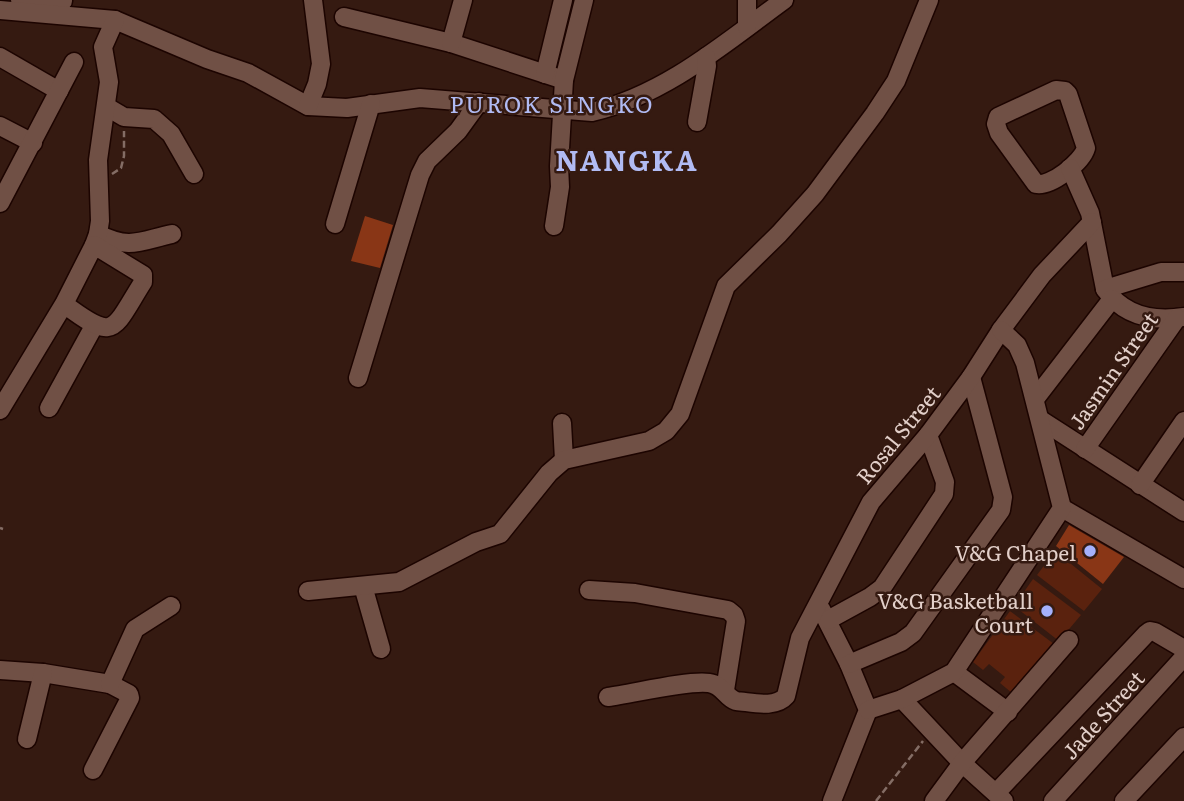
<svg xmlns="http://www.w3.org/2000/svg" width="1184" height="801" viewBox="0 0 1184 801" font-family="Literata,serif">
	<style>
		.green { fill: #5a220e }
		.building { fill: #893616 }
		.lines { fill: none; stroke-linecap: round; stroke-linejoin: round }
		.minor-casing { stroke: #1c0400; stroke-width: 21 }
		.path { stroke: #846d65; stroke-width: 2.5; stroke-dasharray: 7 3.5; stroke-linecap: butt }
		.minor { stroke: #705045; stroke-width: 18 }
		.poi-dot { fill: #a5b1fc; stroke: #351a11; stroke-width: 2.5 }
		.labels { text-anchor: middle; dominant-baseline: central; stroke-width: 5; stroke-linejoin: round; paint-order: stroke }
		.street-label { font-size: 21px; fill: #e3d0ca; stroke: #351a11 }
		.poi-label { font-size: 21px; fill: #e3d0ca; stroke: #351a11; text-anchor: end }
		.neighbourhood-label { font-size: 23px; letter-spacing: 2px; fill: #b1bbf3; stroke: #351a11 }
		.district-label { font-size: 28px; font-weight: bold; letter-spacing: 2px; fill: #b1bbf3; stroke: #351a11 }
	</style>
	<rect width="100%" height="100%" fill="#351a11"/>
	<!-- green -->
	<g class="green">
		<path d="M 1055,551 L 1102,589 L 1084,611 L 1037,575 Z"/>
		<path d="M 1033,579 L 1081,615 L 1059,641 L 1014,606 Z"/>
		<path d="M 1010,611 L 1054,644 L 1012,693 L 1000,683 L 1005,677 L 989,664 L 983,670 L 973,662 Z"/>
	</g>
	<!-- building -->
	<g class="building">
		<path d="M 365,216 L 393,225 L 380,268 L 351,261 Z"/>
		<path d="M 1069,525 L 1124,557 L 1103,584 L 1056,546 Z"/>
	</g>
	<g class="lines">
		<defs>
			<g id="minor">
				<path d="M 20,0 L 63,1"/>
				<path d="M 0,10 L 115,20 L 207,59 L 248,73 L 308,106 L 347,108 L 420,98 L 592,112 C 665,95 725,43 784,0"/>
				<path d="M 344,17 L 451,43 L 564,80"/>
				<path d="M 747,27 L 747,0"/>
				<path d="M 451,43 L 463,0"/>
				<path d="M 0,57 L 59,91"/>
				<path d="M 545,74 L 563,0"/>
				<path d="M 1056,90 L 1065,91 L 1068,94 L 1086,148 C 1082,162 1051,187 1036,184 L 999,133 L 996,124 L 998,117 Z"/>
				<path d="M 308,106 L 317,84 L 321,64 L 313,0"/>
				<path d="M 107,107 L 124,117 L 154,119 L 171,134 L 194,174"/>
				<path d="M 697,122 L 707,66 L 706,57"/>
				<path d="M 0,126 L 33,143"/>
				<path d="M 1070,168 L 1090,213 L 1105,289 C 1124,316 1152,322 1184,317"/>
				<path d="M 0,203 L 74,62"/>
				<path d="M 335,224 L 371,104"/>
				<path d="M 554,226 L 560,187 L 559,166 L 564,80 L 584,0"/>
				<path d="M 98,234 C 130,250 140,241 172,234"/>
				<path d="M 94,245 L 98,234 L 100,221 L 98,160 L 109,82 L 103,47 L 115,20"/>
				<path d="M 1105,289 L 1161,272 L 1184,272"/>
				<path d="M 358,378 L 420,175 L 427,161 L 458,131 L 479,102"/>
				<path d="M 1035,399 L 1112,299"/>
				<path d="M 49,408 L 94,326"/>
				<path d="M 0,410 L 64,304 L 94,245 L 143,275 L 143,282 C 112,331 116,343 64,304"/>
				<path d="M 1041,420 L 1184,512"/>
				<path d="M 562,423 L 564,460"/>
				<path d="M 1085,449 L 1177,318"/>
				<path d="M 1140,485 L 1184,421"/>
				<path d="M 1062,508 L 1184,579"/>
				<path d="M 363,586 L 381,649"/>
				<path d="M 589,590 L 635,593 L 728,610 L 734,615 L 736,621 L 725,690"/>
				<path d="M 308,591 L 399,582 L 476,542 L 500,534 L 549,473 L 564,460 L 649,441 L 666,431 L 680,414 L 726,286 L 779,234 L 815,194 L 875,113 L 896,81 L 929,0"/>
				<path d="M 821,609 L 849,664 L 868,710 L 832,801"/>
				<path d="M 828,620 L 870,597 L 882,588 L 944,494 L 945,482 L 928,435"/>
				<path d="M 849,664 L 901,642 L 913,633 L 1001,510 L 1003,497 L 971,377"/>
				<path d="M 0,670 L 43,673 L 110,684 L 129,694 L 130,698 L 93,770"/>
				<path d="M 954,672 L 1008,712"/>
				<path d="M 110,684 L 135,629 L 171,606"/>
				<path d="M 608,697 C 632,694 687,680 709,683 C 723,685 725,697 736,701 C 751,702 775,709 786,696 L 800,638 L 871,502 L 928,435 L 971,377 L 1001,330 L 1042,275 L 1092,222"/>
				<path d="M 902,699 L 962,763 L 1004,801"/>
				<path d="M 868,710 L 902,699 L 954,672 L 1062,508 L 1025,363 L 1017,345 L 1001,330"/>
				<path d="M 27,739 L 43,673"/>
				<path d="M 996,793 L 1146,634 L 1150,631 L 1155,632 L 1184,649"/>
				<path d="M 934,801 L 962,763 L 1069,640"/>
				<path d="M 1053,801 L 1184,657"/>
				<path d="M 1124,801 L 1184,737"/>
			</g>
		</defs>
		<!-- minor casing -->
		<use href="#minor" class="minor-casing"/>
		<!-- path -->
		<g class="path">
			<path d="M 112,174 L 121,168 L 124,156 L 124,131"/>
			<path d="M 0,528 L 3,529"/>
			<path d="M 876,801 L 923,741"/>
		</g>
		<!-- minor -->
		<use href="#minor" class="minor"/>
	</g>
	<!-- markers -->
	<g class="poi-dot">
		<circle cx="1090" cy="551" r="7"/>
		<circle cx="1047" cy="611" r="7"/>
	</g>
	<g class="labels">
		<!-- street labels -->
		<g class="street-label">
			<text transform="translate(1112 370) rotate(-55)">Jasmin Street</text>
			<text transform="translate(897 434) rotate(-51)">Rosal Street</text>
			<text transform="translate(1102 714) rotate(-48)">Jade Street</text>
		</g>
		<!-- poi labels -->
		<g class="poi-label">
			<text x="1076" y="551">V&amp;G Chapel</text>
			<text x="1033" y="599">V&amp;G Basketball<tspan x="1033" dy="24">Court</tspan></text>
		</g>
		<!-- neighbourhood labels -->
		<g class="neighbourhood-label">
			<text x="552" y="103">PUROK SINGKO</text>
		</g>
		<!-- district labels -->
		<g class="district-label">
			<text x="627" y="159">NANGKA</text>
		</g>
	</g>
</svg>
